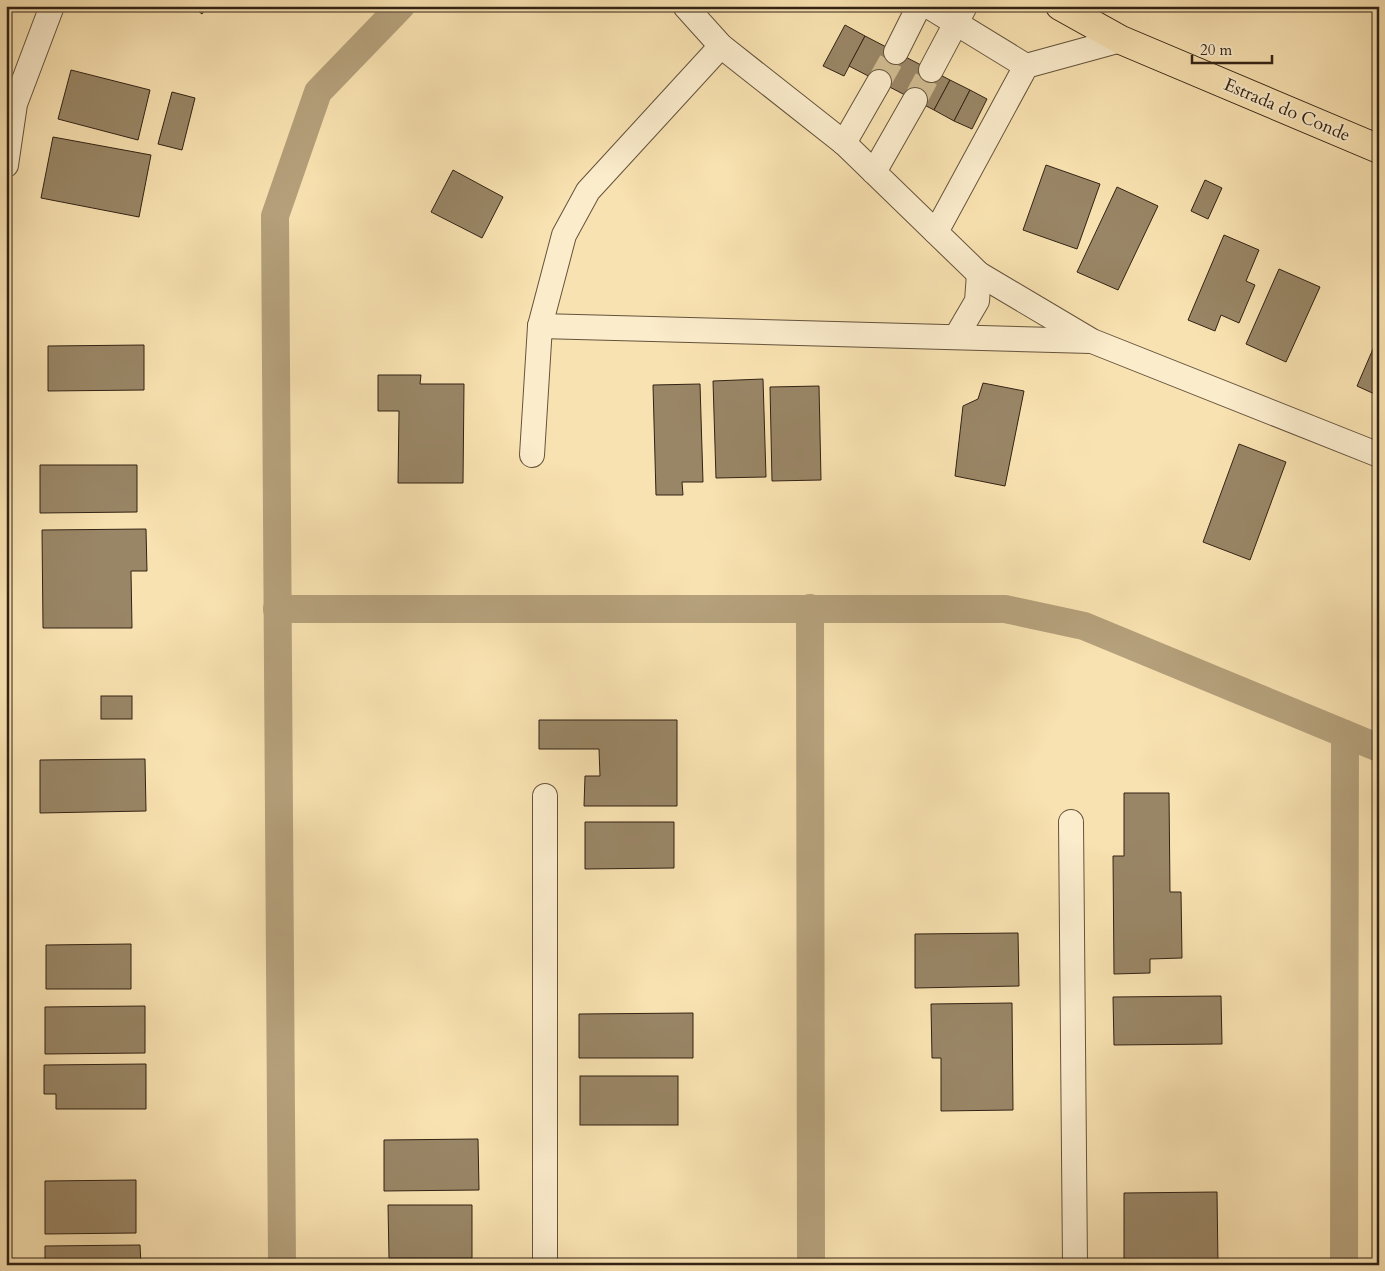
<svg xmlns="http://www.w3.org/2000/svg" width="1385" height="1271" viewBox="0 0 1385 1271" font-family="Cardo,serif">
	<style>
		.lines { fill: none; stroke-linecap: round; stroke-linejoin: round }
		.canal { stroke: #b5a17c; stroke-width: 28 }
		.building { fill: #998666; stroke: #322315 }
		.minor-tunnel { stroke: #d1bc92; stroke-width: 24; stroke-dasharray: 24 12; stroke-linecap: butt }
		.minor-casing { stroke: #64533c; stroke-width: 26 }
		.primary-casing { stroke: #322315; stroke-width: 30 }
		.minor { stroke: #fbeccc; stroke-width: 24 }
		.primary { stroke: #f9e2b1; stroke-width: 28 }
		.labels { text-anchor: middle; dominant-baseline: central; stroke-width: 4; stroke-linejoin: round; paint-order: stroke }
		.street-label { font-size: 18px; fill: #322315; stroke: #fbeccc }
	</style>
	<rect width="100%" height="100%" fill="#f9e2b1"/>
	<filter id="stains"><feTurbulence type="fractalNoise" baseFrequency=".004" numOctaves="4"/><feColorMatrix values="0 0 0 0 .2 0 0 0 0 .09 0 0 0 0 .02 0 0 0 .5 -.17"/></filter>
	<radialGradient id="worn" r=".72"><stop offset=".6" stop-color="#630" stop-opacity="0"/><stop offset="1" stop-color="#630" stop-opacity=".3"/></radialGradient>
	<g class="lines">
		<!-- canal -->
		<g class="canal">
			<path d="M 810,608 L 811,1265"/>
			<path d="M 277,609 L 1005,609 L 1084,626 L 1379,748"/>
			<path d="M 282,1265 L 275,216 L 318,92 L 401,6"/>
			<path d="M 1344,1265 L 1345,734"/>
		</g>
	</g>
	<!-- building -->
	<g class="building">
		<path d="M 191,6 L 207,6 L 202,14 Z"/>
		<path d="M 845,25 L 865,36 L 844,76 L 823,66 Z"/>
		<path d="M 865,36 L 950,80 L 934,110 L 849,66 Z"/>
		<path d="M 71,70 L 150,90 L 138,140 L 58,119 Z"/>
		<path d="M 950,80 L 970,90 L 954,121 L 934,110 Z"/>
		<path d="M 970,90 L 987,99 L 972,129 L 954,121 Z"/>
		<path d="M 172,92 L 195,98 L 182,150 L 158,144 Z"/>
		<path d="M 53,137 L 151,155 L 139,217 L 41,198 Z"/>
		<path d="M 1046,165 L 1100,184 L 1077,249 L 1023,230 Z"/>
		<path d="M 453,170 L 503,197 L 482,238 L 431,212 Z"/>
		<path d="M 1205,180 L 1222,188 L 1208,219 L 1191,211 Z"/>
		<path d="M 1117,187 L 1158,206 L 1118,290 L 1077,272 Z"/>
		<path d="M 1224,235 L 1259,250 L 1246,281 L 1255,285 L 1239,323 L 1221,315 L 1215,331 L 1188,320 Z"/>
		<path d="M 1279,269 L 1320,287 L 1286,362 L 1246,344 Z"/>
		<path d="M 1379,335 L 1379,396 L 1357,386 Z"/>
		<path d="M 144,345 L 144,390 L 48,391 L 48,346 Z"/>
		<path d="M 378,375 L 421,375 L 420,384 L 464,384 L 463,483 L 398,483 L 399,411 L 378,411 Z"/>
		<path d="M 763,379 L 766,477 L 716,478 L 713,381 Z"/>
		<path d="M 983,383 L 1024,391 L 1005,486 L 955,476 L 963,406 L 978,399 Z"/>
		<path d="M 700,384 L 703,482 L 682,482 L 683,495 L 656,495 L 653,385 Z"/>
		<path d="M 819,386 L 821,480 L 772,481 L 770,387 Z"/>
		<path d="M 1239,444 L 1286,462 L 1250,560 L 1203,542 Z"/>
		<path d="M 40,465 L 137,465 L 137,512 L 40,513 Z"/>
		<path d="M 146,529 L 147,571 L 131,571 L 132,628 L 43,628 L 42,530 Z"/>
		<rect x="101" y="696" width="31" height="23"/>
		<path d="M 539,720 L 677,720 L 677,806 L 584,806 L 585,776 L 600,776 L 599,749 L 539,749 Z"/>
		<path d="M 145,759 L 146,811 L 40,813 L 40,760 Z"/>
		<path d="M 1124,793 L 1169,793 L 1170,892 L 1181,892 L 1182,958 L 1150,959 L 1150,973 L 1114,974 L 1113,856 L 1124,856 Z"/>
		<path d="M 585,822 L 674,822 L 674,868 L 585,869 Z"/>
		<path d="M 1018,933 L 1019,986 L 915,988 L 915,934 Z"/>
		<path d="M 131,944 L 131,989 L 46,989 L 46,945 Z"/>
		<path d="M 1221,996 L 1222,1044 L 1114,1045 L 1113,997 Z"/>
		<path d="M 1012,1003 L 1013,1110 L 941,1111 L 941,1058 L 932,1058 L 931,1004 Z"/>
		<path d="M 145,1006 L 145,1053 L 45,1054 L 45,1007 Z"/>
		<path d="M 693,1013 L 693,1058 L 579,1058 L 579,1014 Z"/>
		<path d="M 146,1064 L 146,1109 L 56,1109 L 56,1094 L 44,1094 L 44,1065 Z"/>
		<rect x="580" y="1076" width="98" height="49"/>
		<path d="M 478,1139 L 479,1190 L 384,1191 L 384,1140 Z"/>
		<path d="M 136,1180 L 136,1233 L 45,1234 L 45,1181 Z"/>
		<path d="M 1217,1192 L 1218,1265 L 1124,1265 L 1124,1193 Z"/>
		<path d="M 388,1205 L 472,1205 L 472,1258 L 389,1258 Z"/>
		<path d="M 140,1245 L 141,1265 L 45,1265 L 45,1246 Z"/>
	</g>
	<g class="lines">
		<!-- minor-tunnel -->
		<g class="minor-tunnel">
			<path d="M 879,82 L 896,52"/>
			<path d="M 915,100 L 931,70"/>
		</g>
		<defs>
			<g id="minor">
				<path d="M 685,6 L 721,46 L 844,143 L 979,274 L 1092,341 L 1379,455"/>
				<path d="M 928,6 L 1026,66"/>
				<path d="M 896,52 L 919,6"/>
				<path d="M 931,70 L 965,6"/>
				<path d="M 844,143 L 879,82"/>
				<path d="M 6,165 L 15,104 L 52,6"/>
				<path d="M 874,172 L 915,100"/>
				<path d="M 936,232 L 1026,66 L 1121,40"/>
				<path d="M 540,326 L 1091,341"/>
				<path d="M 956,337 L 977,301 L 979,274"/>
				<path d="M 532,455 L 540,326 L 564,235 L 588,191 L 721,46"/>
				<path d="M 545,796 L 545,1265"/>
				<path d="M 1071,822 L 1075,1265"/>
			</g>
			<path id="primary" d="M 1060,6 L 1121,40 L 1379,149"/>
		</defs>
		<!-- minor casing -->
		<use href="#minor" class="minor-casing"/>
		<!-- primary casing -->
		<use href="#primary" class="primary-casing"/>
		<!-- minor -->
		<use href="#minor" class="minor"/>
		<!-- primary -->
		<use href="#primary" class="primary"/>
	</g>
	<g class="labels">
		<!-- street labels -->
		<g class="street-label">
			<text transform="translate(1287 110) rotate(23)">Estrada do Conde</text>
		</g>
	</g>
	<!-- margin -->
	<rect width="1385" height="1271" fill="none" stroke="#f9e2b1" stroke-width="25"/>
	<rect x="8" y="8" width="1370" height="1256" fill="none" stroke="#322315" stroke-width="2.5"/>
	<rect x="12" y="12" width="1360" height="1246" fill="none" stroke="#322315"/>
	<!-- scale -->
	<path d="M1192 55v8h80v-8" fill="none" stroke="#322315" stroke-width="2.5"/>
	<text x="1200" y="55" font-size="15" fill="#322315" stroke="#fbeccc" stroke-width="4" paint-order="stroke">20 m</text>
	<rect width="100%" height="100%" filter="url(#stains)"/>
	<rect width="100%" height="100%" fill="url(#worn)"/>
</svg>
